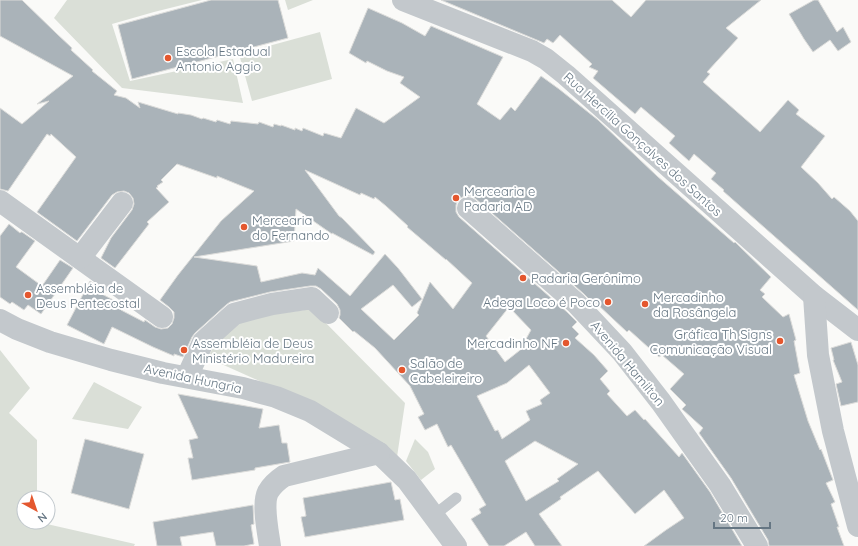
<svg xmlns="http://www.w3.org/2000/svg" width="858" height="546" viewBox="0 0 858 546" font-family="Quicksand,sans-serif">
	<style>
		.green { fill: #dadfd7 }
		.building { fill: #aab3b9; stroke: #dcdcda; fill-rule: evenodd }
		.lines { fill: none; stroke-linecap: round; stroke-linejoin: round }
		.lane { stroke: #c3c8cc; stroke-width: 11 }
		.street { stroke: #c3c8cc; stroke-width: 22 }
		.poi-dot { fill: #e4572e; stroke: #fff; stroke-width: 1.5 }
		.labels { text-anchor: middle; dominant-baseline: central; stroke-width: 4; stroke-linejoin: round; paint-order: stroke }
		.poi-label { font-size: 13px; fill: #657683; stroke: #fff; text-anchor: start }
		.street-label { font-size: 13px; fill: #657683; stroke: #fff }
	</style>
	<rect width="100%" height="100%" fill="#fafaf8"/>
	<!-- green -->
	<g class="green">
		<path d="M 67,0 L 202,0 L 154,12 L 112,24 L 130,81 L 233,59 L 243,103 L 122,88 L 54,18 Z"/>
		<path d="M 285,0 L 313,0 L 288,10 Z"/>
		<path d="M 320,32 L 332,79 L 252,101 L 239,54 Z"/>
		<path d="M 312,309 L 405,403 L 397,457 L 313,405 L 208,358 L 216,341 L 245,318 Z"/>
		<path d="M 0,350 L 30,388 L 9,413 L 37,440 L 37,498 L 24,498 L 24,522 L 38,522 L 135,544 L 134,546 L 0,546 Z"/>
		<path d="M 94,382 L 142,407 L 128,429 L 72,419 Z"/>
		<path d="M 415,439 L 428,452 L 435,469 L 421,480 L 406,461 Z"/>
	</g>
	<!-- building -->
	<g class="building">
		<path d="M 0,0 L 22,0 L 56,33 L 72,48 L 71,50 L 93,70 L 92,71 L 117,91 L 114,95 L 126,98 L 140,108 L 138,102 L 178,114 L 178,113 L 191,115 L 202,119 L 203,118 L 216,122 L 217,120 L 230,124 L 231,121 L 258,124 L 259,122 L 273,127 L 274,124 L 281,126 L 281,125 L 295,130 L 295,128 L 302,131 L 303,128 L 323,136 L 324,133 L 341,138 L 356,108 L 384,123 L 420,97 L 400,83 L 404,77 L 387,71 L 367,61 L 366,63 L 349,53 L 368,8 L 402,23 L 425,36 L 431,26 L 503,57 L 477,104 L 500,120 L 511,107 L 515,111 L 541,76 L 559,89 L 598,120 L 657,176 L 734,243 L 735,242 L 771,277 L 760,290 L 765,294 L 762,297 L 783,317 L 789,314 L 796,340 L 794,341 L 800,373 L 794,375 L 808,421 L 820,450 L 821,449 L 833,480 L 826,483 L 835,502 L 831,504 L 839,527 L 837,527 L 844,546 L 769,546 L 768,540 L 731,478 L 699,433 L 703,428 L 682,409 L 686,405 L 670,389 L 684,374 L 662,355 L 659,357 L 629,330 L 627,332 L 596,303 L 594,304 L 584,294 L 476,199 L 471,196 L 464,196 L 458,200 L 456,205 L 456,212 L 459,217 L 567,312 L 577,322 L 572,327 L 579,334 L 575,338 L 594,355 L 608,371 L 600,379 L 610,391 L 607,394 L 627,416 L 635,410 L 644,420 L 645,419 L 679,457 L 682,453 L 710,492 L 742,546 L 644,546 L 666,530 L 684,518 L 664,490 L 635,514 L 598,471 L 560,497 L 561,499 L 539,514 L 562,546 L 535,546 L 526,532 L 504,546 L 489,546 L 471,519 L 481,513 L 479,509 L 486,505 L 451,445 L 448,447 L 437,424 L 425,430 L 418,417 L 424,414 L 410,386 L 375,348 L 354,331 L 353,332 L 339,318 L 340,315 L 340,310 L 337,304 L 321,289 L 316,286 L 310,286 L 270,292 L 230,302 L 226,305 L 195,333 L 192,337 L 183,357 L 174,354 L 174,356 L 153,347 L 112,327 L 104,344 L 67,325 L 90,281 L 99,287 L 96,291 L 123,305 L 121,310 L 144,322 L 145,320 L 155,327 L 161,329 L 168,328 L 172,324 L 174,318 L 174,312 L 169,307 L 160,300 L 178,275 L 221,221 L 254,191 L 217,176 L 217,178 L 177,164 L 161,180 L 163,182 L 157,186 L 158,187 L 156,188 L 169,202 L 147,222 L 149,224 L 115,268 L 101,258 L 111,238 L 132,210 L 134,204 L 133,198 L 129,193 L 124,191 L 117,192 L 112,195 L 77,241 L 37,212 L 76,157 L 51,134 L 50,136 L 47,134 L 8,191 L 0,189 L 0,108 L 22,124 L 49,101 L 37,104 L 73,76 L 0,36 ZM 305,170 L 360,195 L 361,193 L 374,199 L 375,197 L 386,206 L 408,226 L 407,227 L 446,260 L 446,259 L 472,283 L 453,309 L 430,282 L 417,313 L 419,315 L 394,340 L 361,309 L 393,285 L 412,307 L 422,299 L 398,268 L 385,254 L 350,296 L 318,268 L 315,275 L 302,273 L 261,282 L 257,266 L 194,257 L 294,241 L 296,209 L 332,234 L 332,233 L 373,255 L 375,252 L 342,218 L 339,216 ZM 509,307 L 531,330 L 526,339 L 529,343 L 505,362 L 486,336 ZM 529,365 L 550,393 L 540,400 L 542,404 L 526,411 L 530,420 L 502,439 L 498,430 L 495,431 L 477,396 L 507,383 ZM 535,441 L 578,464 L 557,479 L 559,481 L 526,501 L 505,461 Z"/>
		<path d="M 211,0 L 278,0 L 288,38 L 132,79 L 118,25 Z"/>
		<path d="M 441,0 L 612,0 L 631,17 L 646,0 L 761,0 L 726,28 L 738,38 L 707,72 L 710,74 L 703,82 L 760,132 L 788,100 L 799,110 L 796,114 L 825,136 L 801,167 L 818,183 L 832,199 L 834,197 L 850,211 L 858,221 L 858,310 L 723,191 L 724,190 L 711,179 L 716,173 L 694,154 L 689,161 L 669,143 L 675,136 L 641,107 L 635,114 L 593,78 L 598,71 L 589,67 L 592,64 L 560,35 L 553,43 L 547,39 L 544,43 Z"/>
		<path d="M 814,0 L 818,0 L 837,32 L 843,27 L 851,42 L 838,51 L 830,40 L 813,52 L 804,39 L 789,14 Z"/>
		<path d="M 9,224 L 20,233 L 21,232 L 22,232 L 35,241 L 16,267 L 42,286 L 60,260 L 73,268 L 41,314 L 28,305 L 24,310 L 12,302 L 10,304 L 0,297 L 0,236 Z"/>
		<path d="M 851,342 L 858,365 L 858,402 L 841,406 L 836,384 L 842,382 L 833,360 L 834,360 L 831,348 Z"/>
		<path d="M 178,394 L 263,409 L 259,428 L 279,425 L 282,443 L 287,443 L 290,462 L 255,468 L 255,470 L 192,480 L 188,458 L 193,458 L 189,440 L 198,438 Z"/>
		<path d="M 85,439 L 144,454 L 129,509 L 71,493 Z"/>
		<path d="M 391,482 L 395,500 L 400,499 L 404,520 L 305,537 L 301,517 L 306,516 L 303,498 Z"/>
		<path d="M 253,505 L 254,524 L 251,525 L 254,544 L 244,546 L 216,546 L 213,532 L 180,537 L 182,546 L 157,546 L 153,522 Z"/>
	</g>
	<g class="lines">
		<!-- lane -->
		<path class="lane" d="M 433,516 L 456,498"/>
		<!-- street -->
		<g class="street">
			<path d="M 403,0 L 532,51 L 546,59 L 566,75 L 814,296 L 858,330"/>
			<path d="M 0,201 L 162,317"/>
			<path d="M 468,208 L 576,303 L 622,352 L 661,402 L 720,485 L 757,546"/>
			<path d="M 80,258 L 122,203"/>
			<path d="M 814,296 L 818,355 L 833,431 L 858,526"/>
			<path d="M 0,320 L 17,329 L 50,342 L 111,360 L 163,373 L 243,388 L 276,397 L 310,411 L 379,453 L 407,480 L 456,546"/>
			<path d="M 187,377 L 203,342 L 234,314 L 272,304 L 312,298 L 328,313"/>
			<path d="M 270,546 C 268,532 262,504 268,492 C 272,485 278,480 284,476 L 379,453"/>
		</g>
	</g>
	<!-- markers -->
	<g class="poi-dot">
		<circle cx="168" cy="58" r="4"/>
		<circle cx="456" cy="198" r="4"/>
		<circle cx="244" cy="227" r="4"/>
		<circle cx="523" cy="278" r="4"/>
		<circle cx="28" cy="295" r="4"/>
		<circle cx="608" cy="302" r="4"/>
		<circle cx="645" cy="304" r="4"/>
		<circle cx="780" cy="341" r="4"/>
		<circle cx="566" cy="343" r="4"/>
		<circle cx="184" cy="350" r="4"/>
		<circle cx="402" cy="370" r="4"/>
	</g>
	<g class="labels">
		<!-- poi labels -->
		<g class="poi-label">
			<text x="176" y="51">Escola Estadual<tspan x="176" dy="15">Antonio Aggio</tspan></text>
			<text x="464" y="191">Mercearia e<tspan x="464" dy="15">Padaria AD</tspan></text>
			<text x="252" y="220">Mercearia<tspan x="252" dy="15">do Fernando</tspan></text>
			<text x="531" y="278">Padaria Gerônimo</text>
			<text x="36" y="288">Assembléia de<tspan x="36" dy="15">Deus Pentecostal</tspan></text>
			<text x="653" y="297">Mercadinho<tspan x="653" dy="15">da Rosângela</tspan></text>
			<text x="600" y="302" text-anchor="end">Adega Loco é Poco</text>
			<text x="772" y="334" text-anchor="end">Gráfica Th Signs<tspan x="772" dy="15">Comunicação Visual</tspan></text>
			<text x="192" y="343">Assembléia de Deus<tspan x="192" dy="15">Ministério Madureira</tspan></text>
			<text x="558" y="343" text-anchor="end">Mercadinho NF</text>
			<text x="410" y="363">Salão de<tspan x="410" dy="15">Cabeleireiro</tspan></text>
		</g>
		<!-- street labels -->
		<g class="street-label">
			<text transform="translate(643 144) rotate(42)">Rua Hercília Gonçalves dos Santos</text>
			<text transform="translate(628 363) rotate(50)">Avenida Hamilton</text>
			<text transform="translate(193 378) rotate(12)">Avenida Hungria</text>
		</g>
	</g>
	<!-- north arrow -->
	<g transform="translate(36 510) rotate(140)"><circle r="19" fill="#ffffff" stroke="#c1c8cd"/>
	<path d="M0-3L7 15L0 10L-7 15Z" fill="#e4572e"/>
	<text y="-6" font-size="11" font-weight="bold" text-anchor="middle" fill="#657683">N</text>
	</g>
	<!-- scale -->
	<path d="M714 522v6h56v-6" fill="none" stroke="#657683" stroke-width="2"/>
	<text x="720" y="522" font-size="12" fill="#657683" stroke="#ffffff" stroke-width="3" paint-order="stroke">20 m</text>
</svg>
